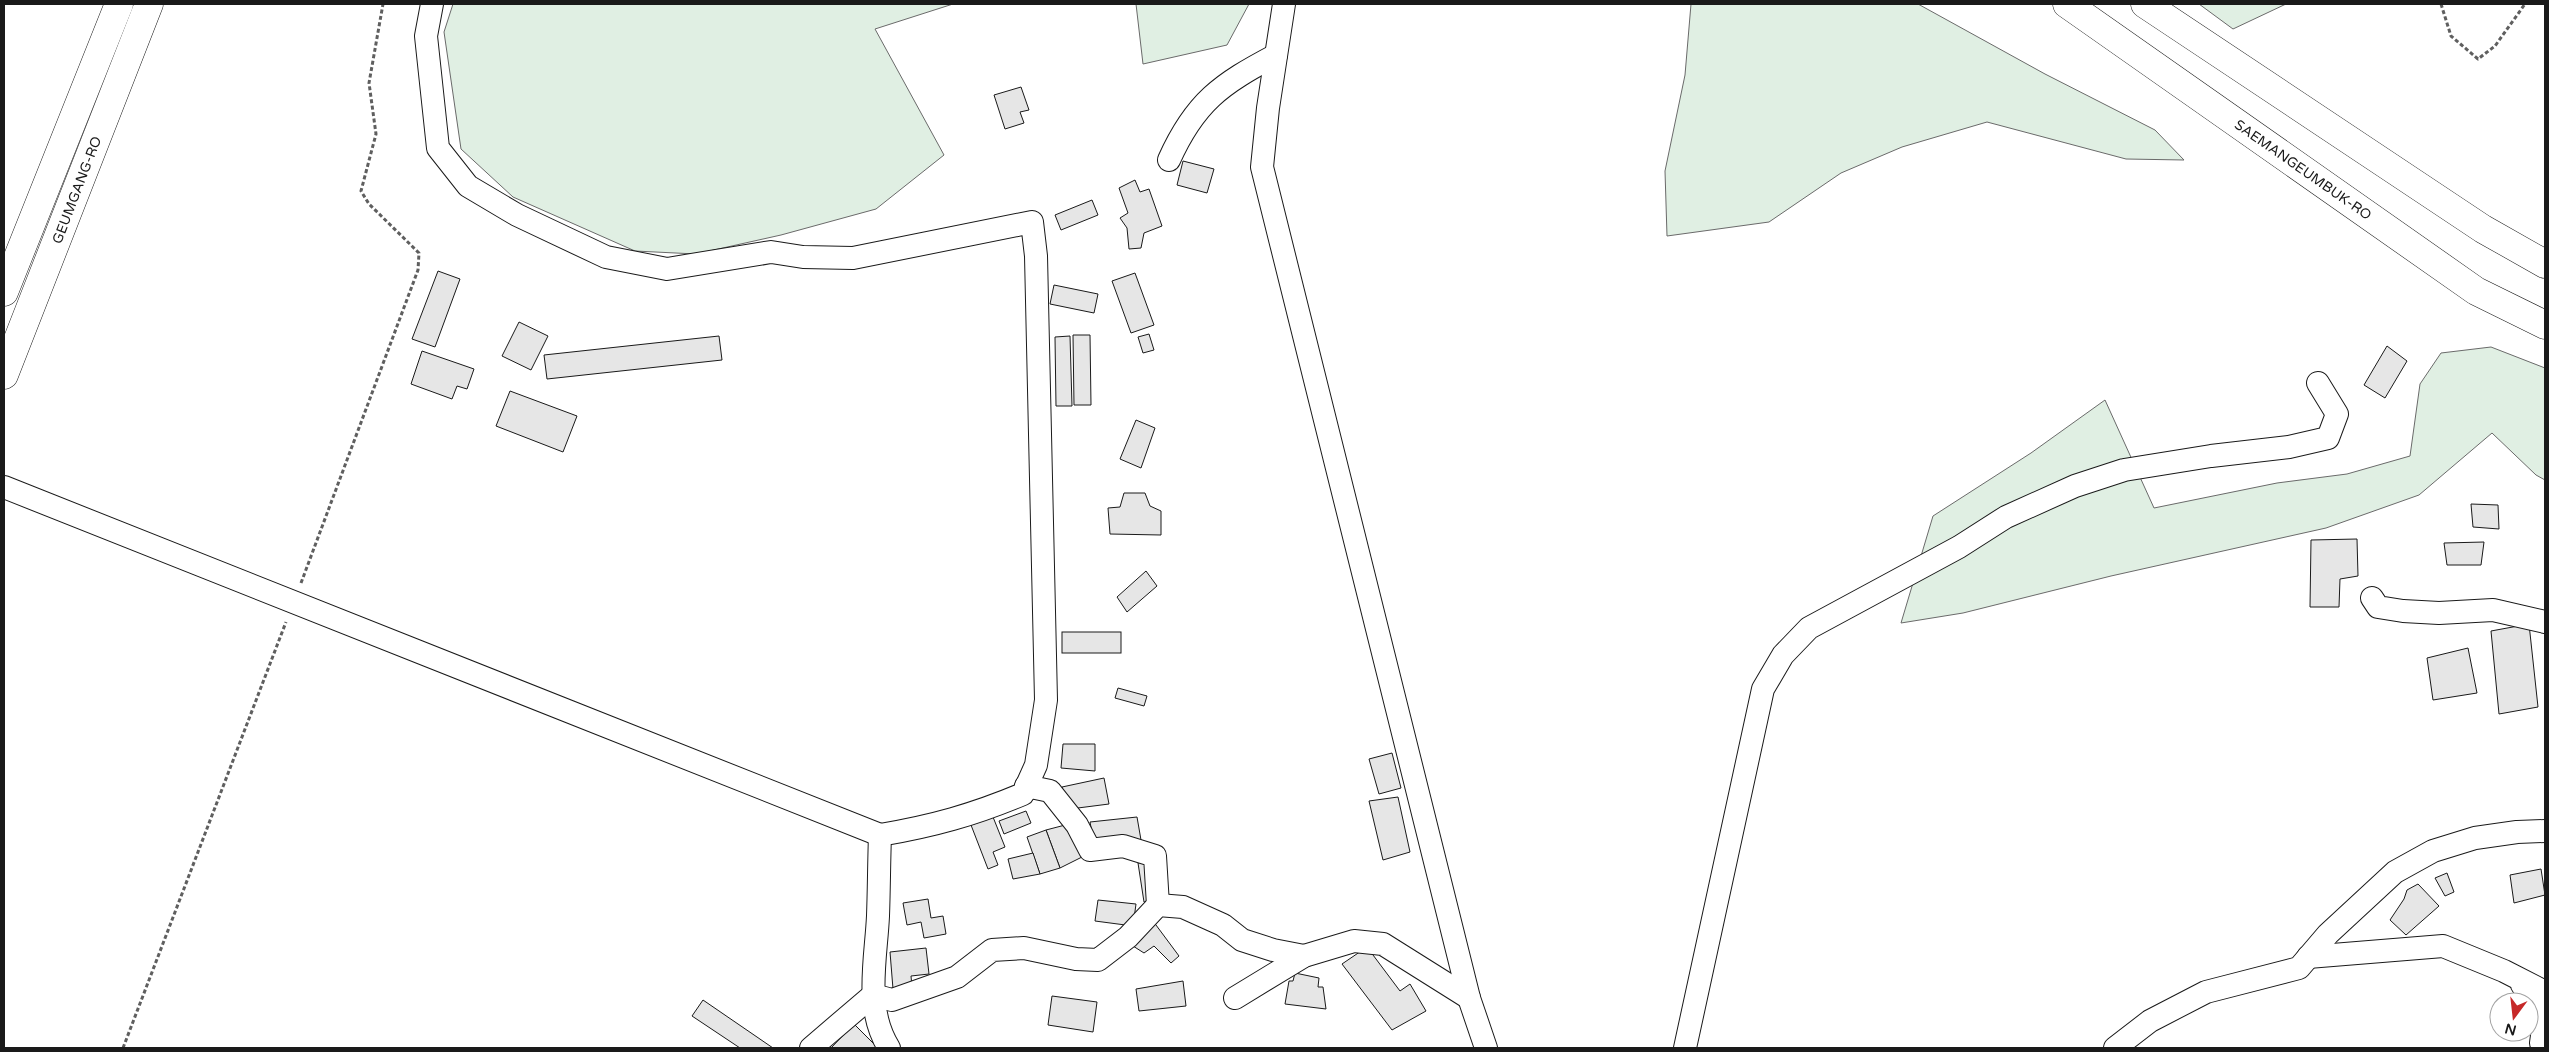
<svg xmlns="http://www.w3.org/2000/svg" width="2549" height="1052" viewBox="0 0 2549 1052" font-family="'Varela Round',sans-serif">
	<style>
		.green { fill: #e0efe3; stroke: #6a6a6a }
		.building { fill: #e6e6e6; stroke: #1a1a1a }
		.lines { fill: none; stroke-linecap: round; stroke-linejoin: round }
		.minor-casing { stroke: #1a1a1a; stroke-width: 24 }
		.highway-casing { stroke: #1a1a1a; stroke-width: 29 }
		.path { stroke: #5f5f5f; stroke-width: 3; stroke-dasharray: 4 2.5; stroke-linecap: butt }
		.minor { stroke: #fff; stroke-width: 22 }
		.highway { stroke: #fff; stroke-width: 28 }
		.labels { text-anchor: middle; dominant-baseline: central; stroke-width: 4; stroke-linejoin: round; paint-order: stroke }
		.street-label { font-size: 14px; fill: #1a1a1a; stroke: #fff }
	</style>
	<rect width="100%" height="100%" fill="#fff"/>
	<!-- green -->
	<g class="green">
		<path d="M 453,4 L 953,4 L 875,29 L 944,155 L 876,209 L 781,235 L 696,254 L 635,251 L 513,197 L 461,149 L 444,32 Z"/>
		<path d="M 1136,4 L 1249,4 L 1227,45 L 1143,64 Z"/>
		<path d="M 1691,4 L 1918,4 L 2045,74 L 2155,130 L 2184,160 L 2126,159 L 1987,122 L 1902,147 L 1841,173 L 1769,222 L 1667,236 L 1665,171 L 1685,75 Z"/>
		<path d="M 2199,4 L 2286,4 L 2233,29 Z"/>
		<path d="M 2491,347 L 2545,368 L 2545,480 L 2536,475 L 2492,433 L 2419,495 L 2326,528 L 2111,576 L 1963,613 L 1901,623 L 1933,516 L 2031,453 L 2105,400 L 2154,508 L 2277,483 L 2347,474 L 2410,456 L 2420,384 L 2441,353 Z"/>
	</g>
	<!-- building -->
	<g class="building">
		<path d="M 1021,87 L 1029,110 L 1020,112 L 1024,123 L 1005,129 L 994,95 Z"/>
		<path d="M 1183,161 L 1214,169 L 1207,193 L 1177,185 Z"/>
		<path d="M 1135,180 L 1140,192 L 1149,189 L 1162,226 L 1144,233 L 1141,248 L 1129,249 L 1127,228 L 1120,218 L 1128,213 L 1119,188 Z"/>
		<path d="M 1092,200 L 1098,215 L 1061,230 L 1055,215 Z"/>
		<path d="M 438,271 L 460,279 L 435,347 L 412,339 Z"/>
		<path d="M 1135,273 L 1154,325 L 1131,333 L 1112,281 Z"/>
		<path d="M 1054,285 L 1098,294 L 1094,313 L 1050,304 Z"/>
		<path d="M 519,322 L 548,336 L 531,370 L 502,356 Z"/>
		<path d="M 1149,334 L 1154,350 L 1143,353 L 1138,337 Z"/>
		<path d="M 1073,335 L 1090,335 L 1091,405 L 1074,405 Z"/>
		<path d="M 719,336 L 722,360 L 547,379 L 544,355 Z"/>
		<path d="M 1070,336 L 1072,406 L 1056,406 L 1055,337 Z"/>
		<path d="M 2387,346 L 2407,361 L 2385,398 L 2364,385 Z"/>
		<path d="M 422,351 L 474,369 L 467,389 L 457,386 L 452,399 L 411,384 Z"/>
		<path d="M 510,391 L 577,416 L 563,452 L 496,426 Z"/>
		<path d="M 1136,420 L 1155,428 L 1141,468 L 1120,459 Z"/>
		<path d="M 1124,493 L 1145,493 L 1150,506 L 1161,511 L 1161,535 L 1110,534 L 1108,508 L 1120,507 Z"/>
		<path d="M 2471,504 L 2498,505 L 2499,529 L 2473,527 Z"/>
		<path d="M 2357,539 L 2358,576 L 2340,579 L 2339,607 L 2310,607 L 2311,540 Z"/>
		<path d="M 2484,542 L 2481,565 L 2447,565 L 2444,543 Z"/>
		<path d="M 1146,571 L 1157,586 L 1127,612 L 1117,597 Z"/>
		<path d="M 2529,624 L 2538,707 L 2499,714 L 2491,631 Z"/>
		<rect x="1062" y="632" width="59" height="21"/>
		<path d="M 2468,648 L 2477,693 L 2433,700 L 2427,658 Z"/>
		<path d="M 1118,688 L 1147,696 L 1144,706 L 1115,698 Z"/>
		<path d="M 1063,744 L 1095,744 L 1095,771 L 1061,768 Z"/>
		<path d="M 1392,753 L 1401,788 L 1379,794 L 1369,759 Z"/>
		<path d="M 1104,778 L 1109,804 L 1070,809 L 1062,787 Z"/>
		<path d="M 1398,797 L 1410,852 L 1383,860 L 1369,801 Z"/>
		<path d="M 1026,811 L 1031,823 L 1004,834 L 999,821 Z"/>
		<path d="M 993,817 L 1005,847 L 993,852 L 998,865 L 988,869 L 971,825 Z"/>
		<path d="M 1137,817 L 1141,840 L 1094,843 L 1090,822 Z"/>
		<path d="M 1069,824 L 1088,854 L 1060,868 L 1046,830 Z"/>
		<path d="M 1046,830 L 1060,868 L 1040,874 L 1027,837 Z"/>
		<path d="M 1033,853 L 1040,874 L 1013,879 L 1008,859 Z"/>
		<path d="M 1147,861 L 1154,901 L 1144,902 L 1138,863 Z"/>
		<path d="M 2541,869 L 2545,895 L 2514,903 L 2510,875 Z"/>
		<path d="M 2447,873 L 2454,892 L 2445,896 L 2435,878 Z"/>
		<path d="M 2418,884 L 2439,906 L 2406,935 L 2390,920 L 2404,899 L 2407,890 Z"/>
		<path d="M 928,899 L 931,918 L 943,916 L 946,934 L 924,938 L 921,922 L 907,925 L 903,903 Z"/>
		<path d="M 1098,900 L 1136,904 L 1133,926 L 1095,921 Z"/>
		<path d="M 1153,921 L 1179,956 L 1171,963 L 1154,946 L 1144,953 L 1133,946 Z"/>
		<path d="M 1367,947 L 1400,991 L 1410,984 L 1426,1011 L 1392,1030 L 1342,964 Z"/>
		<path d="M 926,948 L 929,974 L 911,976 L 912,987 L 893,989 L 890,952 Z"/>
		<path d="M 1295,973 L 1319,978 L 1318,987 L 1323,987 L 1326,1009 L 1285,1004 L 1289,981 L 1293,981 Z"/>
		<path d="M 1183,981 L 1186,1006 L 1139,1011 L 1136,989 Z"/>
		<path d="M 1052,996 L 1097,1002 L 1093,1032 L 1048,1025 Z"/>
		<path d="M 703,1000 L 773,1048 L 740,1048 L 692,1016 Z"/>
		<path d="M 854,1024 L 878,1048 L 831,1048 Z"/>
	</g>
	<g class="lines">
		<defs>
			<g id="minor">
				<path d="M 432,4 L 426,36 L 438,148 L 468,186 L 517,215 L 606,257 L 667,269 L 771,252 L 803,257 L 853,258 L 1032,222 L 1036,256 L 1046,700 L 1036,765 L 1023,794 C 973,815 933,826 880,835 C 879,862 879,889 878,916 C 876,960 864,1008 889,1048"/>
				<path d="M 1284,4 L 1268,108 L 1262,167 L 1469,998 L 1486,1048"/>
				<path d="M 1169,160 C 1195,102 1221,84 1276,55"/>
				<path d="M 4,487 L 880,835"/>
				<path d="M 2372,598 L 2378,607 L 2403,611 L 2439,613 L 2493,610 L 2545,622"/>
				<path d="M 1026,786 L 1050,791 L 1077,825 L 1090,850 L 1123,846 L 1155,856 L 1158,905"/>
				<path d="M 2308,957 L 2443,946 L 2504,971 L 2545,992"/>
				<path d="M 2522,985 C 2541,1006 2546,1013 2541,1043"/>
				<path d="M 1235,998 L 1304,956 L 1354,941 L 1383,944 L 1469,998"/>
				<path d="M 811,1048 L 873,995 L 892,1000 L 957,977 L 992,950 L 1024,948 L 1076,959 L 1098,960 L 1128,937 L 1158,905 L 1183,907 L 1223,925 L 1242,940 L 1273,950 L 1304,956"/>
				<path d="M 1685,1048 L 1763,689 L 1783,655 L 1809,628 L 1959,547 L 2006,517 L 2075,486 L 2124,470 L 2211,456 L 2289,447 L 2328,438 L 2337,414 L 2318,383"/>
				<path d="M 2115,1048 L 2150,1021 L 2206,992 L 2299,968 L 2328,934 L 2395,872 L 2433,851 L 2475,838 L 2517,832 L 2545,831"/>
			</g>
			<g id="highway">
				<path d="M 2067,4 L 2476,291 L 2545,325"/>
				<path d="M 2145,4 L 2483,229 L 2545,264"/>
				<path d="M 4,292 L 119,4"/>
				<path d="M 4,375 L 149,4"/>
			</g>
		</defs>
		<!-- minor casing -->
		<use href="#minor" class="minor-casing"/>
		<!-- highway casing -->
		<use href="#highway" class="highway-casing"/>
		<!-- path -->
		<g class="path">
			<path d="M 2441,4 L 2451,36 L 2478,59 L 2495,46 L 2525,4"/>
			<path d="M 301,583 L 418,270 L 419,253 L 369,204 L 361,191 L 376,134 L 369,83 L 383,4"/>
			<path d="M 123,1048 L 286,622"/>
		</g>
		<!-- minor -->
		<use href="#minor" class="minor"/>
		<!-- highway -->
		<use href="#highway" class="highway"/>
	</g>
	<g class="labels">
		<!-- street labels -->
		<g class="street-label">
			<text transform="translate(2303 170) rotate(35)">SAEMANGEUMBUK-RO</text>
			<text transform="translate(77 190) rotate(-69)">GEUMGANG-RO</text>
		</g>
	</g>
	<!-- border -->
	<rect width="2549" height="1052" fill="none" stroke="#1a1a1a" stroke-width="10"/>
	<!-- north arrow -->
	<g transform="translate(2514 1017) rotate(195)"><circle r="24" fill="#ffffff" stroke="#a3a3a3"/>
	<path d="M0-4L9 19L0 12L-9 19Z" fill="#c62828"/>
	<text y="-8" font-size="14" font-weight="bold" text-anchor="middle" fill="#1a1a1a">N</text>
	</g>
</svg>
